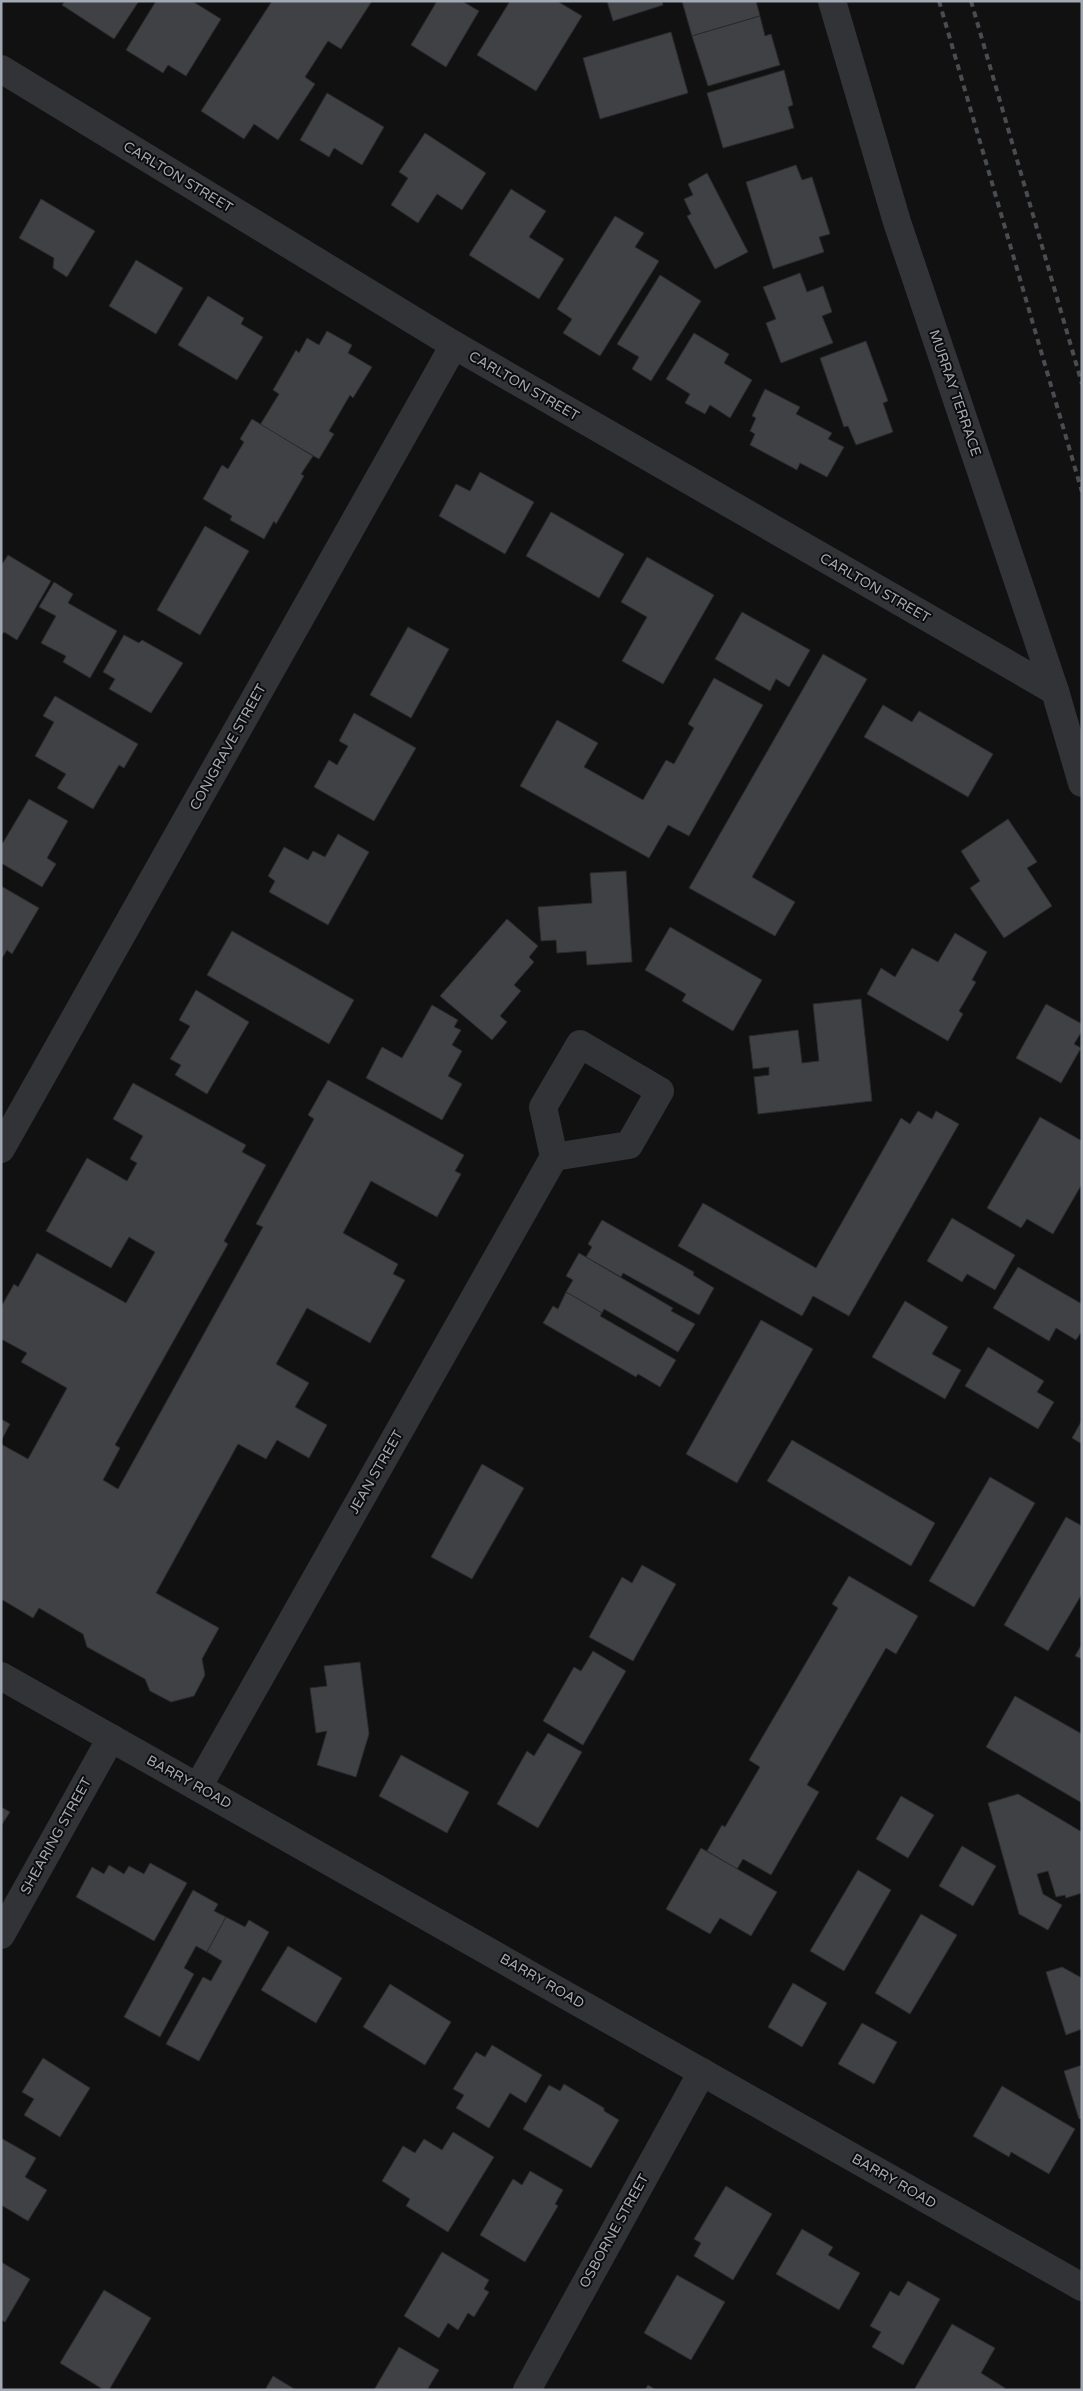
<svg xmlns="http://www.w3.org/2000/svg" width="1083" height="2391" viewBox="0 0 1083 2391" font-family="'Varela Round',sans-serif">
	<style>
		.building { fill: #404145; stroke: #2b2b2e }
		.lines { fill: none; stroke-linecap: round; stroke-linejoin: round }
		.minor { stroke: #323337; stroke-width: 28 }
		.rail { stroke: #494c50; stroke-width: 4; stroke-dasharray: 6 5; stroke-linecap: butt }
		.labels { text-anchor: middle; dominant-baseline: central; stroke-width: 4; stroke-linejoin: round; paint-order: stroke }
		.street-label { font-size: 14px; fill: #a3a9b2; stroke: #0c0c0d }
	</style>
	<rect width="100%" height="100%" fill="#111112"/>
	<!-- building -->
	<g class="building">
		<path d="M 65,1 L 139,1 L 114,39 L 62,5 Z"/>
		<path d="M 156,1 L 192,1 L 221,19 L 186,76 L 168,65 L 163,73 L 126,50 Z"/>
		<path d="M 272,1 L 372,1 L 341,49 L 328,41 L 305,77 L 315,84 L 278,140 L 254,124 L 244,139 L 201,111 Z"/>
		<path d="M 437,1 L 462,1 L 479,11 L 446,67 L 411,45 Z"/>
		<path d="M 510,1 L 557,1 L 582,16 L 536,91 L 477,55 Z"/>
		<path d="M 607,1 L 662,1 L 663,5 L 613,21 Z"/>
		<path d="M 682,1 L 756,1 L 760,16 L 692,36 Z"/>
		<path d="M 760,16 L 765,36 L 771,34 L 780,65 L 708,86 L 692,36 Z"/>
		<path d="M 671,32 L 688,93 L 600,119 L 583,58 Z"/>
		<path d="M 784,70 L 793,105 L 788,107 L 794,128 L 723,148 L 707,93 Z"/>
		<path d="M 327,93 L 384,127 L 362,165 L 334,148 L 329,157 L 300,140 Z"/>
		<path d="M 425,133 L 486,173 L 462,210 L 437,194 L 418,223 L 391,205 L 408,178 L 399,172 Z"/>
		<path d="M 796,165 L 802,180 L 812,177 L 830,234 L 819,237 L 824,252 L 773,269 L 746,182 Z"/>
		<path d="M 707,173 L 748,252 L 715,269 L 687,216 L 691,214 L 684,199 L 693,195 L 688,184 Z"/>
		<path d="M 511,189 L 546,211 L 529,237 L 564,259 L 539,299 L 469,255 Z"/>
		<path d="M 41,199 L 95,231 L 67,277 L 53,268 L 54,258 L 19,238 Z"/>
		<path d="M 615,216 L 644,233 L 635,247 L 659,261 L 600,356 L 563,333 L 572,319 L 557,309 Z"/>
		<path d="M 136,260 L 183,288 L 156,334 L 109,306 Z"/>
		<path d="M 800,273 L 807,292 L 823,286 L 832,312 L 822,316 L 833,343 L 781,363 L 766,323 L 776,319 L 763,287 Z"/>
		<path d="M 660,275 L 701,301 L 651,381 L 632,369 L 639,357 L 617,344 Z"/>
		<path d="M 208,296 L 244,318 L 241,324 L 263,337 L 237,380 L 178,345 Z"/>
		<path d="M 327,331 L 352,345 L 348,353 L 372,367 L 353,398 L 350,395 L 329,431 L 334,434 L 319,459 L 260,425 L 279,394 L 273,390 L 296,350 L 299,353 L 307,338 L 319,345 Z"/>
		<path d="M 694,333 L 729,354 L 724,363 L 752,380 L 730,418 L 710,405 L 705,414 L 685,403 L 690,394 L 666,379 Z"/>
		<path d="M 866,341 L 888,401 L 883,403 L 893,432 L 856,445 L 848,426 L 844,427 L 820,358 Z"/>
		<path d="M 765,389 L 800,407 L 796,414 L 832,433 L 828,439 L 844,447 L 827,477 L 800,463 L 797,470 L 750,445 L 755,434 L 750,431 L 756,418 L 752,416 Z"/>
		<path d="M 252,419 L 313,456 L 301,474 L 304,476 L 276,524 L 274,521 L 264,539 L 230,520 L 232,516 L 203,499 L 222,465 L 228,469 L 244,442 L 240,439 Z"/>
		<path d="M 480,472 L 534,502 L 505,554 L 439,516 L 456,484 L 470,491 Z"/>
		<path d="M 551,512 L 624,554 L 599,598 L 526,556 Z"/>
		<path d="M 205,526 L 249,551 L 200,635 L 157,610 Z"/>
		<path d="M 8,555 L 51,581 L 17,640 L 4,632 L 1,636 L 1,566 Z"/>
		<path d="M 647,557 L 714,595 L 663,684 L 622,661 L 647,617 L 621,602 Z"/>
		<path d="M 54,582 L 73,594 L 68,603 L 117,631 L 90,678 L 63,662 L 66,656 L 41,643 L 56,616 L 39,607 Z"/>
		<path d="M 742,612 L 810,650 L 789,687 L 776,679 L 770,691 L 715,659 Z"/>
		<path d="M 408,627 L 449,649 L 411,718 L 370,695 Z"/>
		<path d="M 124,635 L 139,643 L 142,640 L 183,663 L 151,713 L 109,689 L 115,679 L 103,672 Z"/>
		<path d="M 823,654 L 867,679 L 752,877 L 795,902 L 775,936 L 689,888 Z"/>
		<path d="M 714,678 L 763,705 L 689,836 L 668,825 L 649,858 L 520,786 L 557,720 L 598,743 L 584,767 L 643,800 L 666,760 L 674,764 L 694,728 L 688,724 Z"/>
		<path d="M 55,696 L 138,744 L 124,768 L 119,765 L 93,809 L 57,788 L 66,774 L 35,756 L 54,722 L 43,716 Z"/>
		<path d="M 883,705 L 912,722 L 919,711 L 993,754 L 968,797 L 864,737 Z"/>
		<path d="M 354,713 L 416,748 L 374,821 L 314,787 L 329,760 L 337,765 L 348,746 L 339,741 Z"/>
		<path d="M 29,799 L 68,821 L 47,858 L 56,864 L 42,887 L 1,863 L 1,846 Z"/>
		<path d="M 1008,819 L 1037,862 L 1027,868 L 1052,906 L 1004,938 L 970,888 L 980,881 L 961,851 Z"/>
		<path d="M 338,834 L 369,852 L 328,925 L 269,892 L 275,881 L 268,876 L 284,847 L 308,860 L 313,851 L 325,857 Z"/>
		<path d="M 626,871 L 632,962 L 587,965 L 586,951 L 557,953 L 556,940 L 541,941 L 538,907 L 592,903 L 590,873 Z"/>
		<path d="M 1,886 L 39,908 L 12,954 L 7,950 L 1,960 Z"/>
		<path d="M 507,919 L 538,946 L 529,957 L 534,962 L 514,985 L 521,991 L 500,1016 L 507,1022 L 492,1040 L 440,996 Z"/>
		<path d="M 670,927 L 762,980 L 733,1031 L 682,1001 L 686,994 L 645,970 Z"/>
		<path d="M 232,931 L 354,1000 L 329,1044 L 207,975 Z"/>
		<path d="M 955,933 L 987,952 L 972,980 L 976,982 L 959,1011 L 963,1014 L 948,1041 L 867,994 L 881,968 L 895,977 L 912,948 L 938,962 Z"/>
		<path d="M 196,990 L 249,1022 L 207,1094 L 175,1075 L 181,1065 L 170,1059 L 190,1026 L 179,1020 Z"/>
		<path d="M 861,999 L 872,1101 L 758,1114 L 754,1077 L 769,1075 L 769,1067 L 753,1069 L 749,1036 L 798,1030 L 802,1063 L 819,1061 L 813,1004 Z"/>
		<path d="M 1046,1004 L 1082,1024 L 1082,1031 L 1074,1044 L 1081,1048 L 1061,1083 L 1016,1058 Z"/>
		<path d="M 432,1005 L 458,1020 L 454,1027 L 461,1030 L 452,1045 L 462,1051 L 448,1076 L 462,1084 L 442,1120 L 366,1078 L 382,1047 L 402,1058 Z"/>
		<path d="M 328,1080 L 464,1155 L 455,1171 L 461,1174 L 437,1217 L 371,1181 L 343,1233 L 398,1264 L 393,1274 L 405,1280 L 370,1343 L 307,1308 L 276,1364 L 309,1383 L 295,1407 L 327,1425 L 309,1458 L 277,1440 L 266,1459 L 238,1444 L 156,1593 L 219,1628 L 202,1659 L 205,1675 L 194,1696 L 171,1702 L 150,1691 L 145,1679 L 87,1647 L 83,1634 L 39,1608 L 33,1618 L 1,1599 L 1,1444 L 28,1459 L 67,1388 L 21,1362 L 27,1353 L 1,1339 L 1,1307 L 14,1284 L 18,1287 L 37,1253 L 126,1303 L 155,1252 L 129,1237 L 111,1268 L 46,1231 L 87,1158 L 127,1181 L 137,1163 L 130,1159 L 143,1136 L 113,1119 L 133,1083 L 246,1145 L 242,1152 L 266,1165 L 224,1241 L 228,1244 L 115,1445 L 120,1448 L 103,1480 L 118,1489 L 263,1227 L 256,1224 L 314,1119 L 308,1115 Z"/>
		<path d="M 918,1111 L 932,1119 L 936,1111 L 959,1124 L 849,1316 L 813,1296 L 802,1316 L 678,1246 L 703,1203 L 816,1268 L 901,1118 L 910,1124 Z"/>
		<path d="M 1040,1117 L 1082,1141 L 1082,1184 L 1053,1234 L 1027,1219 L 1021,1228 L 987,1208 Z"/>
		<path d="M 952,1218 L 1015,1255 L 995,1290 L 967,1274 L 962,1282 L 927,1261 Z"/>
		<path d="M 602,1220 L 694,1272 L 693,1275 L 714,1288 L 699,1315 L 623,1273 L 621,1277 L 586,1257 L 592,1247 L 588,1244 Z"/>
		<path d="M 579,1253 L 673,1308 L 671,1311 L 695,1324 L 678,1352 L 604,1309 L 602,1313 L 566,1292 L 573,1280 L 566,1276 Z"/>
		<path d="M 1018,1267 L 1082,1304 L 1082,1331 L 1076,1340 L 1056,1328 L 1049,1341 L 993,1308 Z"/>
		<path d="M 566,1292 L 602,1313 L 600,1316 L 676,1360 L 660,1387 L 638,1374 L 636,1377 L 543,1323 L 553,1306 L 558,1309 Z"/>
		<path d="M 905,1301 L 948,1327 L 932,1354 L 961,1370 L 945,1399 L 872,1357 Z"/>
		<path d="M 761,1320 L 813,1349 L 737,1483 L 686,1454 Z"/>
		<path d="M 988,1347 L 1044,1381 L 1037,1392 L 1054,1402 L 1038,1429 L 965,1386 Z"/>
		<path d="M 1,1419 L 10,1424 L 1,1441 Z"/>
		<path d="M 1082,1420 L 1082,1444 L 1072,1438 Z"/>
		<path d="M 792,1440 L 935,1523 L 911,1566 L 767,1481 Z"/>
		<path d="M 482,1464 L 524,1488 L 472,1579 L 431,1557 Z"/>
		<path d="M 990,1477 L 1035,1503 L 974,1607 L 929,1581 Z"/>
		<path d="M 1066,1517 L 1082,1526 L 1082,1594 L 1048,1651 L 1004,1625 Z"/>
		<path d="M 642,1565 L 676,1584 L 633,1661 L 589,1637 L 622,1577 L 632,1583 Z"/>
		<path d="M 849,1576 L 918,1616 L 896,1654 L 886,1648 L 807,1785 L 819,1792 L 771,1875 L 743,1859 L 737,1869 L 707,1851 L 722,1825 L 725,1827 L 760,1767 L 749,1760 L 838,1608 L 832,1604 Z"/>
		<path d="M 1082,1644 L 1082,1659 L 1075,1656 Z"/>
		<path d="M 593,1651 L 626,1671 L 583,1745 L 543,1721 L 574,1667 L 581,1671 Z"/>
		<path d="M 360,1662 L 369,1734 L 356,1777 L 317,1765 L 327,1731 L 316,1733 L 310,1688 L 327,1686 L 324,1666 Z"/>
		<path d="M 1015,1696 L 1082,1734 L 1082,1803 L 986,1747 Z"/>
		<path d="M 548,1733 L 582,1752 L 538,1828 L 497,1804 L 527,1751 L 534,1756 Z"/>
		<path d="M 401,1755 L 469,1792 L 447,1833 L 379,1796 Z"/>
		<path d="M 1018,1794 L 1082,1832 L 1082,1893 L 1066,1898 L 1065,1895 L 1056,1897 L 1048,1871 L 1037,1874 L 1043,1894 L 1062,1905 L 1048,1930 L 1019,1914 L 988,1803 Z"/>
		<path d="M 901,1796 L 934,1815 L 908,1858 L 876,1839 Z"/>
		<path d="M 1,1807 L 10,1812 L 1,1826 Z"/>
		<path d="M 962,1846 L 996,1866 L 973,1906 L 939,1886 Z"/>
		<path d="M 701,1848 L 777,1892 L 751,1936 L 720,1918 L 710,1934 L 666,1909 Z"/>
		<path d="M 150,1863 L 187,1883 L 154,1941 L 76,1897 L 92,1867 L 104,1874 L 109,1865 L 124,1874 L 129,1866 L 144,1874 Z"/>
		<path d="M 858,1870 L 891,1890 L 844,1971 L 810,1951 Z"/>
		<path d="M 193,1890 L 218,1904 L 214,1911 L 226,1917 L 207,1952 L 196,1946 L 184,1968 L 194,1974 L 160,2037 L 124,2017 Z"/>
		<path d="M 921,1914 L 957,1935 L 910,2014 L 875,1993 Z"/>
		<path d="M 226,1917 L 245,1927 L 249,1920 L 269,1932 L 199,2061 L 166,2044 L 203,1977 L 211,1981 L 222,1961 L 207,1952 Z"/>
		<path d="M 288,1946 L 342,1978 L 316,2023 L 261,1990 Z"/>
		<path d="M 1062,1967 L 1082,1978 L 1082,2029 L 1066,2035 L 1046,1972 Z"/>
		<path d="M 793,1983 L 827,2003 L 802,2047 L 768,2027 Z"/>
		<path d="M 390,1984 L 451,2022 L 425,2065 L 363,2027 Z"/>
		<path d="M 862,2023 L 897,2042 L 874,2084 L 838,2064 Z"/>
		<path d="M 492,2045 L 542,2075 L 526,2103 L 510,2093 L 489,2128 L 456,2108 L 464,2095 L 453,2089 L 476,2052 L 485,2057 Z"/>
		<path d="M 43,2058 L 90,2088 L 60,2137 L 24,2115 L 34,2099 L 22,2092 Z"/>
		<path d="M 1082,2065 L 1082,2118 L 1079,2119 L 1064,2071 Z"/>
		<path d="M 564,2084 L 604,2108 L 604,2111 L 619,2120 L 591,2168 L 523,2129 L 549,2085 L 560,2091 Z"/>
		<path d="M 1002,2086 L 1075,2129 L 1049,2174 L 1011,2152 L 1009,2157 L 973,2136 Z"/>
		<path d="M 453,2132 L 494,2157 L 448,2232 L 406,2206 L 410,2199 L 382,2181 L 403,2146 L 415,2153 L 424,2139 L 442,2150 Z"/>
		<path d="M 1,2138 L 36,2158 L 25,2177 L 47,2190 L 28,2221 L 1,2205 Z"/>
		<path d="M 530,2171 L 563,2190 L 555,2204 L 558,2206 L 525,2262 L 480,2235 L 513,2179 L 522,2185 Z"/>
		<path d="M 726,2186 L 772,2214 L 733,2280 L 694,2256 L 701,2243 L 694,2239 Z"/>
		<path d="M 802,2229 L 833,2247 L 828,2255 L 860,2273 L 839,2310 L 776,2274 Z"/>
		<path d="M 442,2252 L 489,2280 L 484,2289 L 489,2292 L 474,2317 L 468,2313 L 458,2330 L 448,2323 L 439,2338 L 404,2316 Z"/>
		<path d="M 1,2262 L 30,2279 L 5,2322 L 1,2320 Z"/>
		<path d="M 677,2275 L 725,2302 L 691,2360 L 644,2333 Z"/>
		<path d="M 908,2281 L 940,2299 L 903,2365 L 872,2347 L 881,2332 L 870,2326 L 890,2291 L 899,2296 Z"/>
		<path d="M 104,2290 L 151,2318 L 109,2390 L 104,2390 L 60,2363 Z"/>
		<path d="M 952,2324 L 995,2348 L 981,2373 L 1005,2388 L 1004,2390 L 914,2390 Z"/>
		<path d="M 399,2347 L 439,2370 L 427,2390 L 374,2390 Z"/>
		<path d="M 273,2376 L 296,2390 L 265,2390 Z"/>
		<path d="M 648,2385 L 656,2390 L 645,2390 Z"/>
	</g>
	<g class="lines">
		<!-- minor -->
		<g class="minor">
			<path d="M 832,1 L 897,222 L 1055,691 L 1082,783"/>
			<path d="M 1,69 L 454,345 L 1055,691"/>
			<path d="M 1,1149 L 454,345"/>
			<path d="M 1,1676 L 1082,2287"/>
			<path d="M 198,1787 L 554,1157 L 543,1107 L 580,1044 L 660,1091 L 629,1145 L 554,1157"/>
			<path d="M 1,1935 L 111,1738"/>
			<path d="M 527,2390 L 702,2072"/>
		</g>
		<!-- rail -->
		<g class="rail">
			<path d="M 939,1 L 1082,492"/>
			<path d="M 971,1 L 1082,384"/>
		</g>
	</g>
	<g class="labels">
		<!-- street labels -->
		<g class="street-label">
			<text transform="translate(178 177) rotate(31)">CARLTON STREET</text>
			<text transform="translate(524 386) rotate(30)">CARLTON STREET</text>
			<text transform="translate(955 393) rotate(71)">MURRAY TERRACE</text>
			<text transform="translate(875 588) rotate(30)">CARLTON STREET</text>
			<text transform="translate(228 747) rotate(-61)">CONIGRAVE STREET</text>
			<text transform="translate(376 1472) rotate(-60)">JEAN STREET</text>
			<text transform="translate(189 1782) rotate(29)">BARRY ROAD</text>
			<text transform="translate(56 1836) rotate(-61)">SHEARING STREET</text>
			<text transform="translate(542 1981) rotate(30)">BARRY ROAD</text>
			<text transform="translate(894 2181) rotate(30)">BARRY ROAD</text>
			<text transform="translate(614 2231) rotate(-61)">OSBORNE STREET</text>
		</g>
	</g>
	<!-- border -->
	<rect width="1083" height="2391" fill="none" stroke="#a3a9b2" stroke-width="5"/>
</svg>
